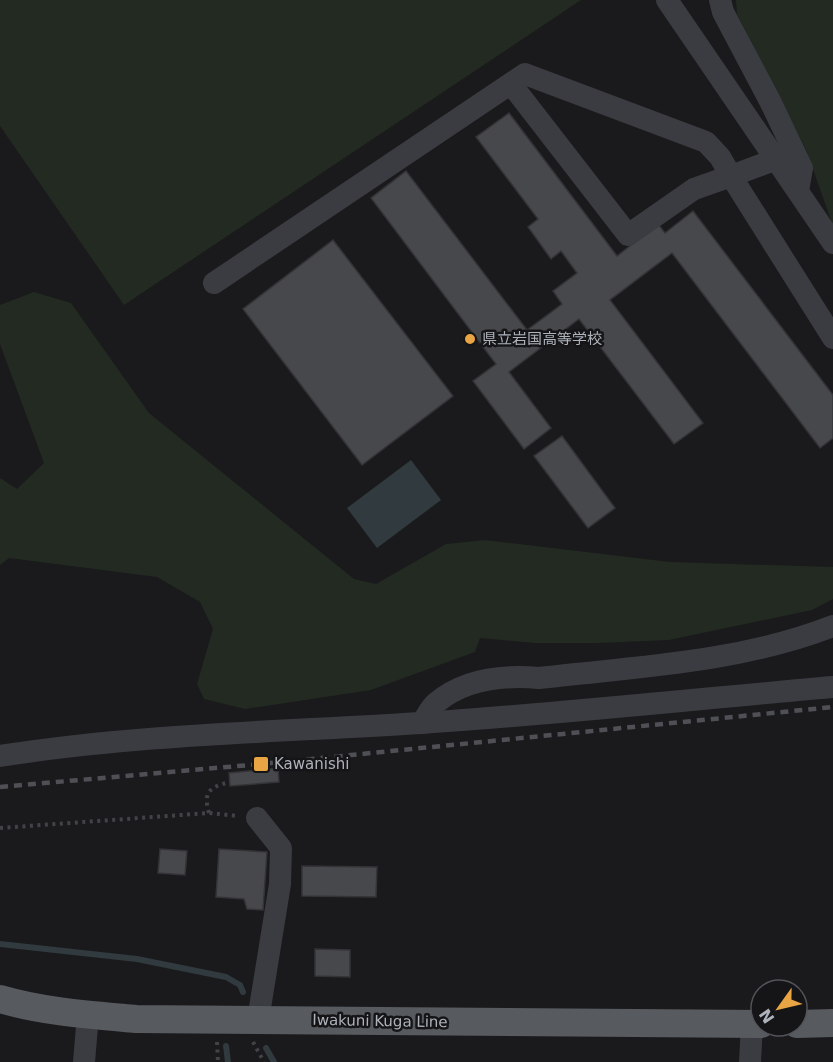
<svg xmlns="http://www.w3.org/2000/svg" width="833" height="1062" viewBox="0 0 833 1062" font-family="'DejaVu Sans','Noto Sans JP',sans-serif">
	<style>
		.green { fill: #222a22 }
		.water { fill: #303a3f }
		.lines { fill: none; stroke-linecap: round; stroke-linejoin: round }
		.stream { stroke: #303a3f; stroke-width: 6 }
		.building { fill: #47484c; stroke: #343438; stroke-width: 1.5 }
		.path { stroke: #414348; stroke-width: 4; stroke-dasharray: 3 4.5; stroke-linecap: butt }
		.minor { stroke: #3b3c41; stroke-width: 22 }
		.major { stroke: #575a5f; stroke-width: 28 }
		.rail { stroke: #4e5056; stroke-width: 4.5; stroke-dasharray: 8 6; stroke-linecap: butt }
		.poi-dot { fill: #e9a444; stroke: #151517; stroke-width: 2 }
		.labels { text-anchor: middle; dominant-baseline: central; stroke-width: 5; stroke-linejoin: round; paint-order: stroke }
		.poi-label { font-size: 15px; fill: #adb2bb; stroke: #151517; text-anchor: start }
		.street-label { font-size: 15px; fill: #adb2bb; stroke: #151517 }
	</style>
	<rect width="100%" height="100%" fill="#1a1a1c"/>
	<!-- green -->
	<g class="green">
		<path d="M 0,0 L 581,0 L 124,305 L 0,126 Z"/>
		<path d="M 736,0 L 833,0 L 833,226 L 807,152 L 737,14 Z"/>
		<path d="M 34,292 L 71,303 L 149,413 L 354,579 L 376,584 L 446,544 L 485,540 L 670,562 L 833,567 L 833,599 L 812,610 L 669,640 L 598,643 L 535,643 L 480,638 L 475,652 L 371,690 L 245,709 L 204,699 L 197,684 L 213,629 L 200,602 L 157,577 L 9,558 L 0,565 L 0,478 L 17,489 L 44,463 L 0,344 L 0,305 Z"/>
	</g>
	<!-- water -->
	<path class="water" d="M 411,460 L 441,500 L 377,548 L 347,508 Z"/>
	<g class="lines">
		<!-- stream -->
		<g class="stream">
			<path d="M 0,944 L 137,959 L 226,977 L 240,985 L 243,992"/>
			<path d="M 226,1046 L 228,1062"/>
			<path d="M 266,1048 L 274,1062"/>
		</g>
	</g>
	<!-- building -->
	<g class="building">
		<path d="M 509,113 L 617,256 L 658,224 L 665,233 L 693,211 L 833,395 L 833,438 L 820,448 L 672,253 L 610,300 L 703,423 L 674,444 L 579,319 L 509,372 L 551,428 L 524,449 L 473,381 L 496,364 L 371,198 L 406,171 L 527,330 L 562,304 L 553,291 L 577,273 L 561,251 L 551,259 L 528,227 L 538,219 L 476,137 Z"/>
		<path d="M 333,240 L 453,396 L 362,465 L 243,309 Z"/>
		<path d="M 562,436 L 615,508 L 588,528 L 534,456 Z"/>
		<path d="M 278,768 L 279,782 L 230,786 L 229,773 Z"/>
		<path d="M 160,849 L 187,851 L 185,875 L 158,873 Z"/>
		<path d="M 219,849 L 267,852 L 263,910 L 247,909 L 244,899 L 216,897 Z"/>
		<path d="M 302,866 L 377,867 L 376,897 L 302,896 Z"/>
		<path d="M 315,949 L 350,950 L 350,977 L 315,976 Z"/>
	</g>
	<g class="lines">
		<!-- path -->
		<g class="path">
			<path d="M 209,813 C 203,792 209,787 230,782"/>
			<path d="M 0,828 L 209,813 L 238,816"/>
			<path d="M 217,1042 L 218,1062"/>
			<path d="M 253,1042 L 264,1062"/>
		</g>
		<!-- minor -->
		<g class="minor">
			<path d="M 667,0 L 833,243"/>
			<path d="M 720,0 L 723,12 L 770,101 L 802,168 L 798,191"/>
			<path d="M 511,84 L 628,235 L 694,189 L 731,176 L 833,338"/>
			<path d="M 214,283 L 525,74 L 706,142 L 720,157 L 731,176 L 777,159"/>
			<path d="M 422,723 C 426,717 430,708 436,703 C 464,679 504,675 539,678 C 637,667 741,662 833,626"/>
			<path d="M 0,756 C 139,734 280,732 421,723 C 558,714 696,699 833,687"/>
			<path d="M 257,818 L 281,848 L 280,884 L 258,1020"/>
			<path d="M 84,1062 L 88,1015"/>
			<path d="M 750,1062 L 752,1024"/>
		</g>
		<!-- major -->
		<g class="major">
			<path d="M 0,999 C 44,1012 91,1015 136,1019 L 761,1024"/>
			<path d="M 797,1024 L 833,1023"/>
		</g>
		<!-- rail -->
		<path class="rail" d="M 0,787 L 261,764 L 833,707"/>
	</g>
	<!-- markers -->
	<g class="poi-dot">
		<circle cx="470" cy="339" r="6"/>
		<rect x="253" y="756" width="16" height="16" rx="3"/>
	</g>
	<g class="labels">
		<!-- poi labels -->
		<g class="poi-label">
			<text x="482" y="339">県立岩国高等学校</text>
			<text x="274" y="764">Kawanishi</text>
		</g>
		<!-- street labels -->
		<g class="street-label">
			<text transform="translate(380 1021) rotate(1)">Iwakuni Kuga Line</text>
		</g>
	</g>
	<!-- north arrow -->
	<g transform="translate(779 1008) rotate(236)"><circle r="28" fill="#151517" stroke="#525459" stroke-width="1.5"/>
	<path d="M0-4.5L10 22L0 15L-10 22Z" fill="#e9a444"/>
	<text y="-9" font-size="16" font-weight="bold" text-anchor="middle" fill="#adb2bb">N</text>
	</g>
</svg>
